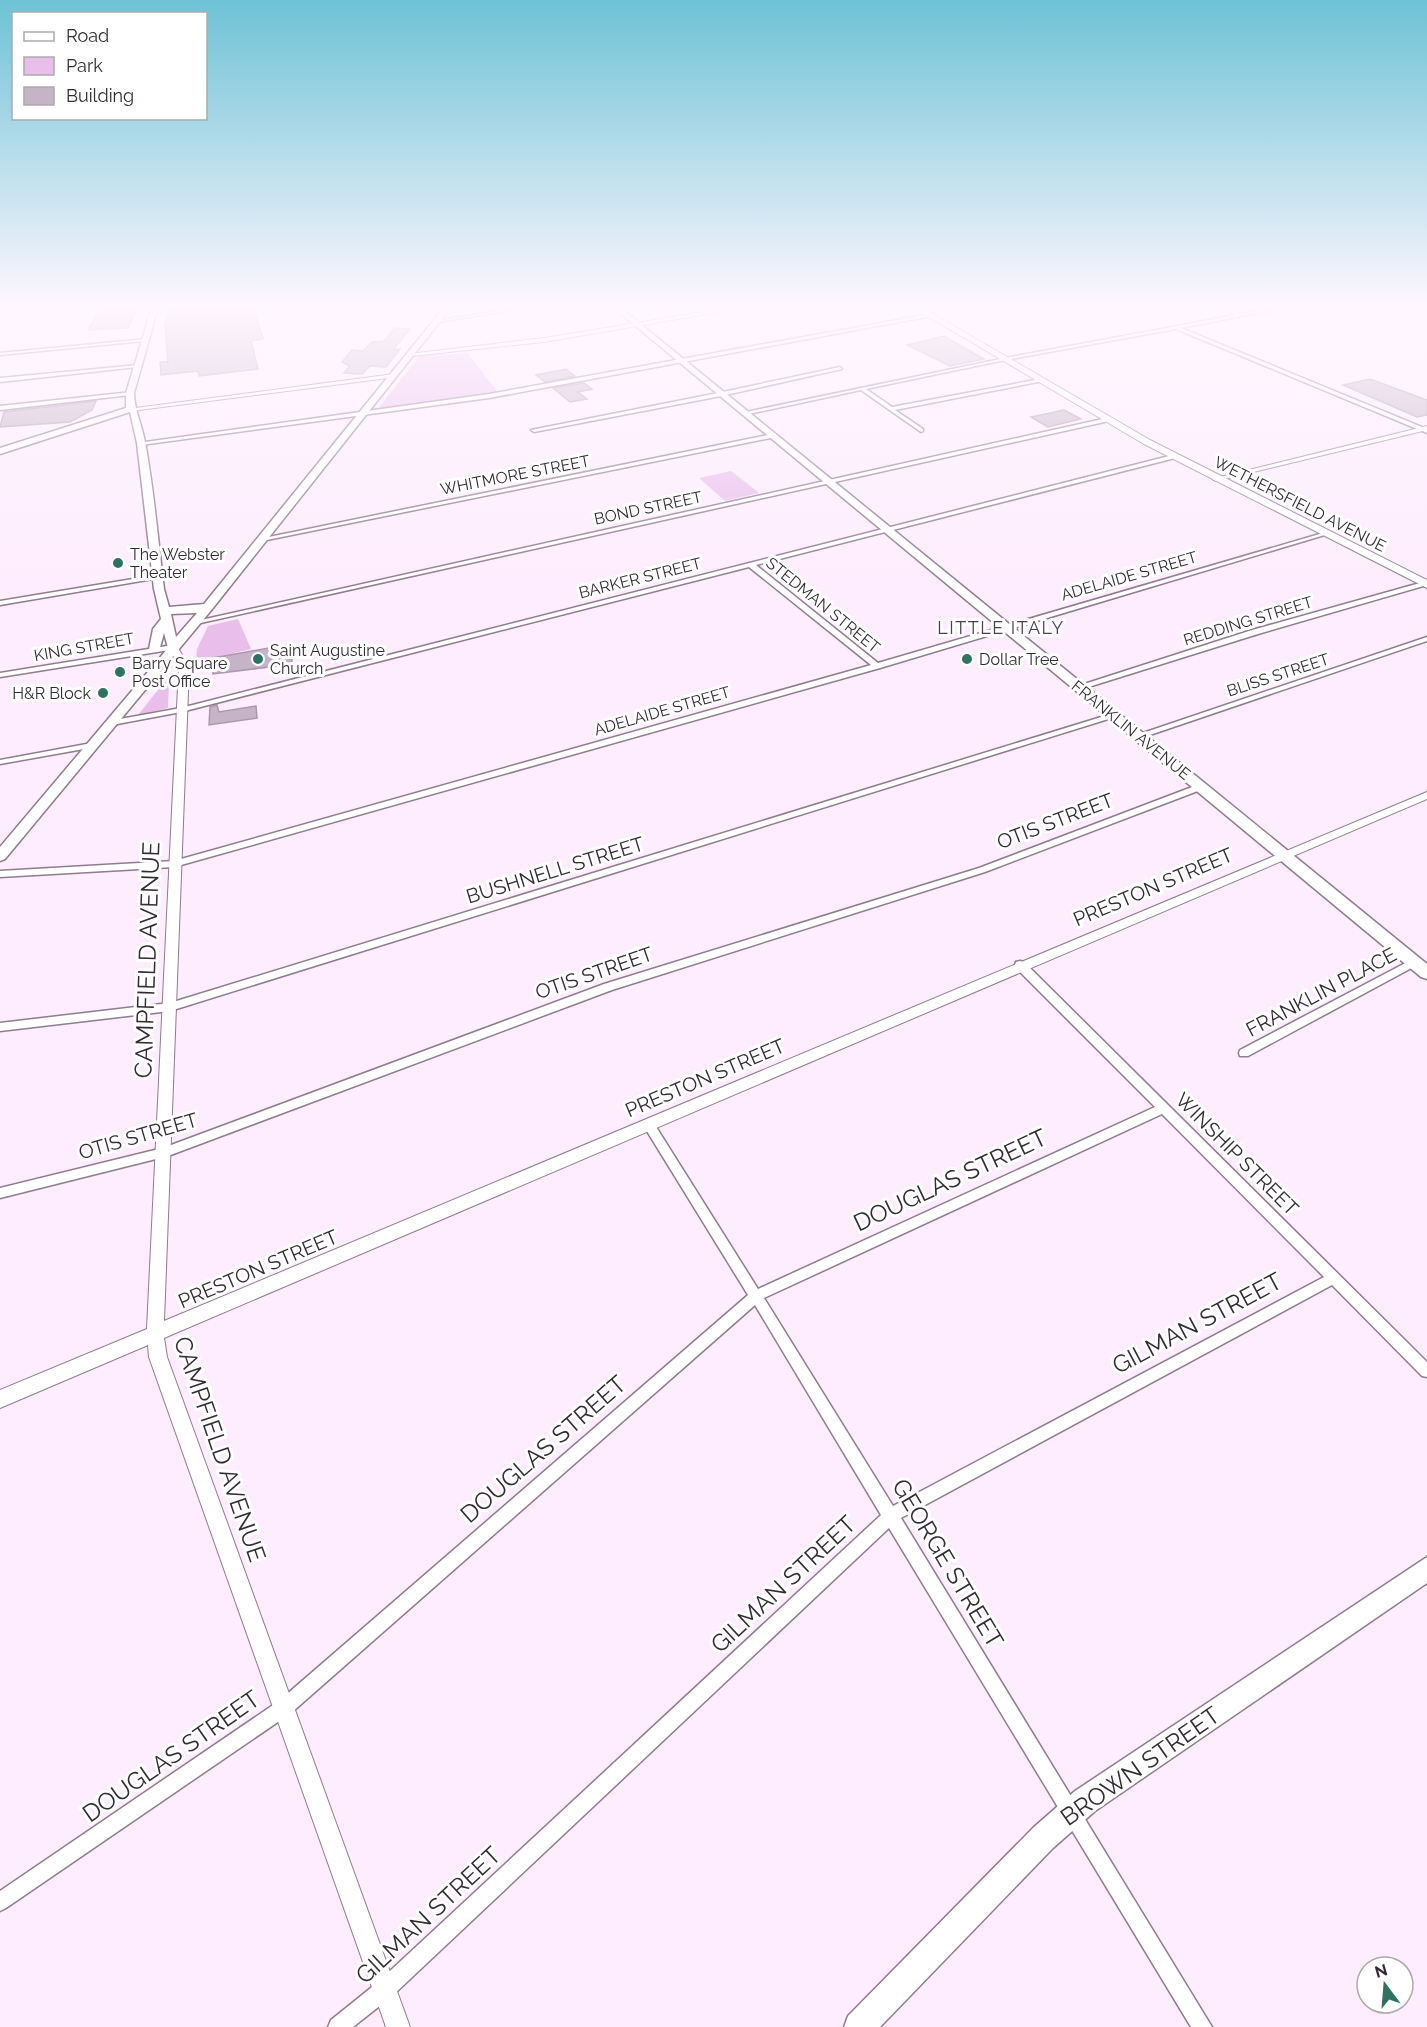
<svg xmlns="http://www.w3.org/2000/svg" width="1427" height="2027" viewBox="0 0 1427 2027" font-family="Raleway,sans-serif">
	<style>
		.green { fill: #eabeeb }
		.building { fill: #c7b3c7; stroke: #ac98ac; stroke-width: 1.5 }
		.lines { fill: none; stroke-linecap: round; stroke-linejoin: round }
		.minor-casing { stroke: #8f7c8f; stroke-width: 3 }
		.tertiary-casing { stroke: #8f7c8f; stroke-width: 2 }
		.secondary-casing { stroke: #8f7c8f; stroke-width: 3 }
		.primary-casing { stroke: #8f7c8f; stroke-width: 2 }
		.minor { fill: #fff; fill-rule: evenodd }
		.tertiary { fill: #fff; fill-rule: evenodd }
		.secondary { fill: #fff; fill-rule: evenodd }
		.primary { fill: #fff; fill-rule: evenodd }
		.poi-dot { fill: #307262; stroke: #fff; stroke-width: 2 }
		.labels { text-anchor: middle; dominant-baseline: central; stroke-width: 6; stroke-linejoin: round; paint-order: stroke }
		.far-street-label { font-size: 16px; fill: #332b33; stroke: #fff }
		.far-poi-label { font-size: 16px; fill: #332b33; stroke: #fff; text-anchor: start }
		.far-neighbourhood-label { font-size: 18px; letter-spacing: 1.5px; fill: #4f3e4f; stroke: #fff }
		.street-label { font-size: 20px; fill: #332b33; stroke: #fff }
		.near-street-label { font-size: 24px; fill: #332b33; stroke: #fff }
	</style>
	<rect width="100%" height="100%" fill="#feedfe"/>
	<!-- green -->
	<g class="green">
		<path d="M 467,353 L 498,392 L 378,409 L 419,356 Z"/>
		<path d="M 731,471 L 758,492 L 759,493 L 725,501 L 699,478 Z"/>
		<path d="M 238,619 L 251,649 L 196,662 L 197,649 L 208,626 Z"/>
		<path d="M 169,680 L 168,708 L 138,715 L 165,681 Z"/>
	</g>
	<!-- building -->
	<g class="building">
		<path d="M 104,304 L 140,304 L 128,328 L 88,330 Z"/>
		<path d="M 170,304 L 252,304 L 263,339 L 251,341 L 258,369 L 199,376 L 198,371 L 161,375 L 160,362 L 168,362 L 165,326 Z"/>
		<path d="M 395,328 L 410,329 L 396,346 L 394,350 L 400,349 L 386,367 L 370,366 L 362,374 L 344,373 L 350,366 L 342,362 L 352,350 L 363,351 L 372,342 L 384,341 Z"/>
		<path d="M 944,336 L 956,343 L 984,359 L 950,366 L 907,345 Z"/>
		<path d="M 566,369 L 575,376 L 545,382 L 536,375 Z"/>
		<path d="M 1370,379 L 1427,400 L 1427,415 L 1417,417 L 1343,385 Z"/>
		<path d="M 584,383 L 592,389 L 578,392 L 587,399 L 570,402 L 553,388 Z"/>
		<path d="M 96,401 L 92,410 L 70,422 L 0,427 L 4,412 Z"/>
		<path d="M 1064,410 L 1081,419 L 1048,427 L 1031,417 Z"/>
		<path d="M 291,644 L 292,662 L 285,665 L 213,674 L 213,658 Z"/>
		<path d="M 217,705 L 219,712 L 256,706 L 257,718 L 209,725 L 210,707 Z"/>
	</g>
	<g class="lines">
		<defs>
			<g id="minor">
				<path d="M 538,304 L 549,304 L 438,322 L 436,321 Z"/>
				<path d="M 1213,304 L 1219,304 L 1241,314 L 1294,304 L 1303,304 L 1181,328 L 1427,429 L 1427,433 L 1176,329 L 1005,360 L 866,389 L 892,407 L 1040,379 L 1043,381 L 895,410 L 923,429 L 923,431 L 921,432 L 861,390 L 744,415 L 741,413 L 1005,358 L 1236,315 Z"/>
				<path d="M 930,314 L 932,316 L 489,398 L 141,445 L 138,443 L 489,394 Z"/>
				<path d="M 146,339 L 144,341 L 0,355 L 0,353 Z"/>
				<path d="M 139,365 L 137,367 L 0,382 L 0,378 Z"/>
				<path d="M 840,367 L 842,369 L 721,396 L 534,432 L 531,430 L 718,393 Z"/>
				<path d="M 132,392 L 130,395 L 0,410 L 0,406 Z"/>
				<path d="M 1107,418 L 1109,421 L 196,624 L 192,622 Z"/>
				<path d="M 773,434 L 775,435 L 775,437 L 262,541 L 259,539 Z"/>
				<path d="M 1173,455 L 1175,456 L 1175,458 L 756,565 L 878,663 L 1323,533 L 1328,534 L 880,668 L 174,867 L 0,877 L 0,871 L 174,861 L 871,665 L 749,567 L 181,712 L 112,725 L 109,725 L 109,721 L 181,708 Z"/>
				<path d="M 157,575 L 160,577 L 159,578 L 0,605 L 0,601 Z"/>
				<path d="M 1427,581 L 1427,585 L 1258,634 L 1082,689 L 1075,687 L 1252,630 Z"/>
				<path d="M 1427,637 L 1427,641 L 1141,738 L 1138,738 L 1134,736 Z"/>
				<path d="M 173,645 L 176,645 L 176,649 L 0,677 L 0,673 Z"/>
				<path d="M 1111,714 L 1117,714 L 1118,716 L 170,1011 L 0,1031 L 0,1023 L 170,1003 Z"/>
				<path d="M 92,743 L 96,745 L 95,747 L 0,764 L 0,760 Z"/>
				<path d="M 1200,784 L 1203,785 L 1203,789 L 985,872 L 612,990 L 168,1156 L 0,1198 L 0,1188 L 163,1148 L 604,984 L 979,868 Z"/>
				<path d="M 1415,958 L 1419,960 L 1420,962 L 1419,964 L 1248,1056 L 1240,1056 L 1239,1053 L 1240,1050 Z"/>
				<path d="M 1020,961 L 1024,962 L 1427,1362 L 1427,1377 L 1422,1376 L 1332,1285 L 901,1518 L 1212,2027 L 1191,2027 L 889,1528 L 391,1997 L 353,2027 L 328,2027 L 331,2020 L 377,1983 L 881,1515 L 755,1305 L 291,1713 L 6,1908 L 0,1911 L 0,1891 L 279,1701 L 748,1295 L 645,1128 L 643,1125 L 645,1122 L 649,1120 L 653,1122 L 758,1289 L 1155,1107 L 1016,968 L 1015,965 L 1016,962 ZM 1162,1114 L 1324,1277 L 893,1506 L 764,1298 Z"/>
			</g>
			<g id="tertiary">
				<path d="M 753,304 L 766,304 L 544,342 L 412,356 L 409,354 L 544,338 Z"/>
				<path d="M 394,374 L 396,377 L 131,411 L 128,409 Z"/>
				<path d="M 1427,426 L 1427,430 L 1216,481 L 1212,479 Z"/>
				<path d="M 170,645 L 176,645 L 189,666 L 164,1321 L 1427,792 L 1427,799 L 164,1338 L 167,1357 L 410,2027 L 386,2027 L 149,1357 L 148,1345 L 0,1408 L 0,1390 L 147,1329 L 179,666 L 168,647 Z"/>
			</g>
			<g id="secondary">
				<path d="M 153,304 L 159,304 L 134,393 C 134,409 142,425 145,442 C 154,490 158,540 164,589 L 169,607 L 204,604 L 447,304 L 454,304 L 213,608 L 5,859 L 0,861 L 0,847 L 168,648 L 164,633 L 159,651 L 155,652 L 149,649 L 153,629 L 161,619 L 154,589 L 137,443 L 130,412 L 0,454 L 0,448 L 126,408 L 126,393 ZM 197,613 L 176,637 L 171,614 Z"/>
				<path d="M 609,304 L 616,304 L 1427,964 L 1427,979 L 1421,977 Z"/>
				<path d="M 1427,1557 L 1427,1583 L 1095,1811 L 1053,1848 L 880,2027 L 844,2027 L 848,2016 L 1033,1828 L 1075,1791 Z"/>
			</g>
			<path id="primary" d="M 907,304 L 916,304 L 1150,440 L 1427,580 L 1427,588 L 1144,444 Z"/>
		</defs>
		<!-- minor casing -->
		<use href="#minor" class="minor-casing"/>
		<!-- tertiary casing -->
		<use href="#tertiary" class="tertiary-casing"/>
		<!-- secondary casing -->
		<use href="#secondary" class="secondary-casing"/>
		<!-- primary casing -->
		<use href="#primary" class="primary-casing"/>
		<!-- minor -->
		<use href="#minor" class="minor"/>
		<!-- tertiary -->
		<use href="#tertiary" class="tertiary"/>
		<!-- secondary -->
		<use href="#secondary" class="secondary"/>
		<!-- primary -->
		<use href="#primary" class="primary"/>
	</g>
	<!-- sky -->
	<linearGradient id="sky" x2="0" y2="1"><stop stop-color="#6dc2d5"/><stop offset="0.52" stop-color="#fff7ff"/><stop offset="1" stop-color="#fff7ff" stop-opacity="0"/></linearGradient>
	<rect width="1427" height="588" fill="url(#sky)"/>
	<!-- markers -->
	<g class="poi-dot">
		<circle cx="118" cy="563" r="6"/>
		<circle cx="258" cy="659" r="6"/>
		<circle cx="967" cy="659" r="6"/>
		<circle cx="120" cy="672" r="6"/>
		<circle cx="103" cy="693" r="6"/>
	</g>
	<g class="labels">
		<!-- far-street labels -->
		<g class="far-street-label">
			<text transform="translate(515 475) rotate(-11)">WHITMORE STREET</text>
			<text transform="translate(1300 504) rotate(27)">WETHERSFIELD AVENUE</text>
			<text transform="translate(648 508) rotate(-12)">BOND STREET</text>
			<text transform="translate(1129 576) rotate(-16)">ADELAIDE STREET</text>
			<text transform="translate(640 578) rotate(-14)">BARKER STREET</text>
			<text transform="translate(823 605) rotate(39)">STEDMAN STREET</text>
			<text transform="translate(1248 621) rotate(-17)">REDDING STREET</text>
			<text transform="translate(84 647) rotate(-10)">KING STREET</text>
			<text transform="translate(1278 675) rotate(-18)">BLISS STREET</text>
			<text transform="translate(662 711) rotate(-16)">ADELAIDE STREET</text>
			<text transform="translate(1131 730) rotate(39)">FRANKLIN AVENUE</text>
		</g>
		<!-- far-poi labels -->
		<g class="far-poi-label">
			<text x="130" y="554">The Webster<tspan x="130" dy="18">Theater</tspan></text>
			<text x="270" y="650">Saint Augustine<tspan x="270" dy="18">Church</tspan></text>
			<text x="979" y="659">Dollar Tree</text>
			<text x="132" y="663">Barry Square<tspan x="132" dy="18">Post Office</tspan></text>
			<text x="91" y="693" text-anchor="end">H&amp;R Block</text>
		</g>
		<!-- far-neighbourhood labels -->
		<g class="far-neighbourhood-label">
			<text x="1001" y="627">LITTLE ITALY</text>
		</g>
		<!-- street labels -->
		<g class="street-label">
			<text transform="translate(1055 821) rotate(-21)">OTIS STREET</text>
			<text transform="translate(555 870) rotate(-17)">BUSHNELL STREET</text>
			<text transform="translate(1153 887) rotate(-23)">PRESTON STREET</text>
			<text transform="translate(594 973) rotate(-19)">OTIS STREET</text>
			<text transform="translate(1321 992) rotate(-28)">FRANKLIN PLACE</text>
			<text transform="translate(705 1078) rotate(-23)">PRESTON STREET</text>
			<text transform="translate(138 1136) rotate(-16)">OTIS STREET</text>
			<text transform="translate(1237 1154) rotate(45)">WINSHIP STREET</text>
			<text transform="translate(258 1269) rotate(-23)">PRESTON STREET</text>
		</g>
		<!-- near-street labels -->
		<g class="near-street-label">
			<text transform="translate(147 960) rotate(-88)">CAMPFIELD AVENUE</text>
			<text transform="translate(950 1180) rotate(-25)">DOUGLAS STREET</text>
			<text transform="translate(1197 1323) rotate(-28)">GILMAN STREET</text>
			<text transform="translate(220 1449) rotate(71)">CAMPFIELD AVENUE</text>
			<text transform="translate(543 1449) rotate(-41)">DOUGLAS STREET</text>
			<text transform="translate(948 1563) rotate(59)">GEORGE STREET</text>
			<text transform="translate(783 1584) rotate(-43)">GILMAN STREET</text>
			<text transform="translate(171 1756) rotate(-35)">DOUGLAS STREET</text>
			<text transform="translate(1140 1766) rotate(-35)">BROWN STREET</text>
			<text transform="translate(428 1915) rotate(-43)">GILMAN STREET</text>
		</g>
	</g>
	<!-- legend -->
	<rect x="12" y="12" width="195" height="108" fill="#ffffff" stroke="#adaaad" stroke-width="1.5"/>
	<rect x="24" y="32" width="30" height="9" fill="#ffffff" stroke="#adaaad" stroke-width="1.5"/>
	<text x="66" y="42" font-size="18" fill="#332b33">Road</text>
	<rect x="24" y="57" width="30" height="18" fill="#eabeeb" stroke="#adaaad" stroke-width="1.5"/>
	<text x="66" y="72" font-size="18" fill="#332b33">Park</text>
	<rect x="24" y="87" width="30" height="18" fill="#c7b3c7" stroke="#adaaad" stroke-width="1.5"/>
	<text x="66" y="102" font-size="18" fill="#332b33">Building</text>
	<!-- north arrow -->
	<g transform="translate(1385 1985) rotate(344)"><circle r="28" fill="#ffffff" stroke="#adaaad" stroke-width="1.5"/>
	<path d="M0-4.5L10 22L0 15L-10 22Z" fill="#307262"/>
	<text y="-9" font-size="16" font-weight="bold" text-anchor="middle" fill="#332b33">N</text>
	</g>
</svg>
